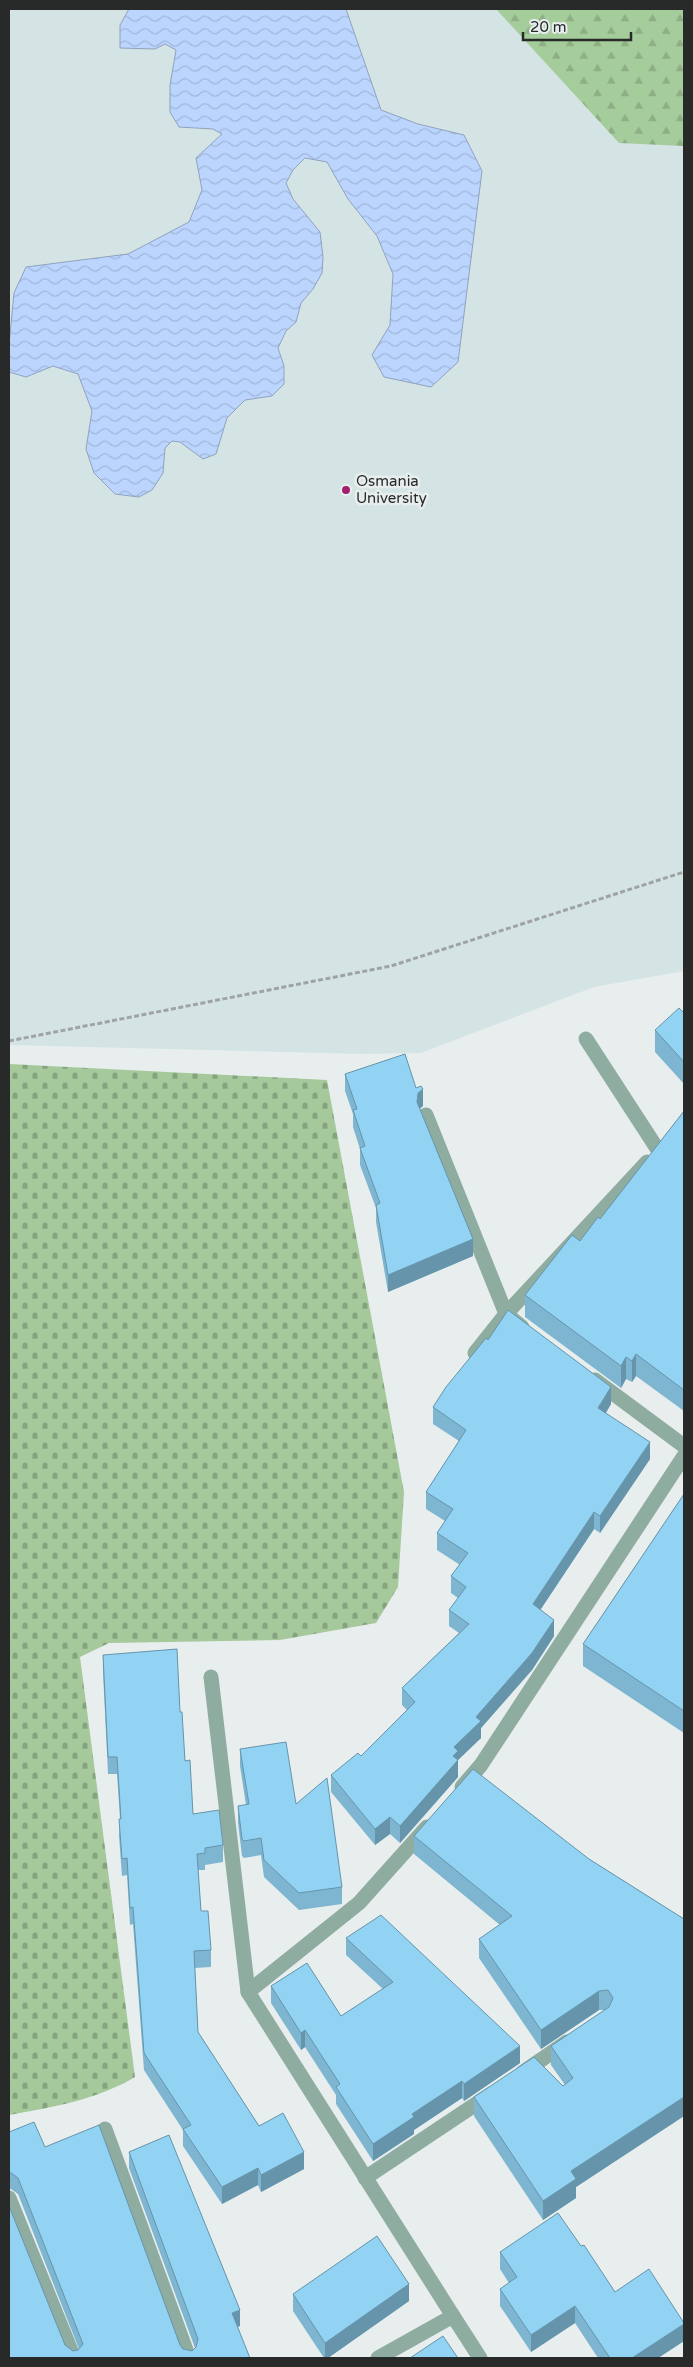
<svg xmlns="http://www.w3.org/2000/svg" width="693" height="2367" viewBox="0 0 693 2367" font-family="'Varela Round',sans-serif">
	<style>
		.built { fill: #d4e4e4 }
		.forest { fill: url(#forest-firs) }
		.cemetery { fill: url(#cemetery-stones) }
		.water { fill: url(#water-waves); stroke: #8fa2be }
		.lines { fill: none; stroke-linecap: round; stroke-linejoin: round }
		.path { stroke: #9fa3a3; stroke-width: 3; stroke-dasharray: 5 2.5; stroke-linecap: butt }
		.minor { stroke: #8faca1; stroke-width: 15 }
		.wall { fill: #7eb5d1 }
		.shaded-wall { fill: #6694aa }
		.building { fill: #92d3f3; stroke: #6694aa }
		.poi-dot { fill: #a31f6d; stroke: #e8eeee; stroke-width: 2 }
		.labels { text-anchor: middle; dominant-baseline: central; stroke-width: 5; stroke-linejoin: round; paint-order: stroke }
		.poi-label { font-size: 15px; fill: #282a2a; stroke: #e8eeee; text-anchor: start }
	</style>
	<defs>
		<pattern id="forest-firs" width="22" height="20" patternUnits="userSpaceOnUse" patternTransform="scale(1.25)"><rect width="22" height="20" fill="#a5cc9b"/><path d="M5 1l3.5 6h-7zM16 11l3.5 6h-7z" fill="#8eaf86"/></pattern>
		<pattern id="cemetery-stones" width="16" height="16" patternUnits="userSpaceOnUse" patternTransform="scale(1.25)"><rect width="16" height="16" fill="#a5c99b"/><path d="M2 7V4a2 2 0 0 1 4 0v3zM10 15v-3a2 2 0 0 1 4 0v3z" fill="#86a37f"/></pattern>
		<pattern id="water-waves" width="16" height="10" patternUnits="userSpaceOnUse" patternTransform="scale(1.25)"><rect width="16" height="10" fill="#bbd5fe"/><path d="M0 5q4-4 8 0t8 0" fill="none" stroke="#a1b7da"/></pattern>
	</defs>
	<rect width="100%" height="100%" fill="#e8eeee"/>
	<!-- built -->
	<path class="built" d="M 9,9 L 684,9 L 684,971 L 594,987 L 421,1053 L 362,1054 L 9,1045 Z"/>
	<!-- forest -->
	<path class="forest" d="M 496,9 L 684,9 L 684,146 L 619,143 Z"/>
	<!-- cemetery -->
	<path class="cemetery" d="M 9,1064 L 327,1080 L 404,1492 L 398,1587 L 376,1623 L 280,1640 L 109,1643 L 80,1657 L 135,2077 C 96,2100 53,2107 9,2115 Z"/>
	<!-- water -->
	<path class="water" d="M 129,9 L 346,9 L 381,110 L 418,124 L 464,135 L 482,171 L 458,362 L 431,387 L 384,377 L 372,355 L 390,325 L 393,274 L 377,236 L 348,199 L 327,162 L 305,158 L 293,170 L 286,183 L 293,199 L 320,232 L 323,257 L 322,273 L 313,289 L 301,303 L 296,322 L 286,331 L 278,348 L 284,366 L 284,384 L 272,396 L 245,400 L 227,418 L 216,454 L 203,459 L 180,442 L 172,441 L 165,448 L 163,473 L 152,490 L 139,497 L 115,494 L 94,473 L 86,449 L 92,411 L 78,374 L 53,366 L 26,377 L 9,372 L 9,345 L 14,293 L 26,267 L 128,254 L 189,222 L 202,190 L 196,158 L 222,134 L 213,129 L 179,127 L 170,112 L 170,85 L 176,50 L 165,44 L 155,49 L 120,48 L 120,25 Z"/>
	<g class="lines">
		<!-- path -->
		<path class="path" d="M 9,1041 L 391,966 L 684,872"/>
		<!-- minor -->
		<g class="minor">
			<path d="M 586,1039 L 658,1150"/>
			<path d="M 426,1115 L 506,1314 L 522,1327"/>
			<path d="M 475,1353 L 506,1314 L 647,1162"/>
			<path d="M 595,1380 L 684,1446"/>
			<path d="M 211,1677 L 248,1992 L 453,2316"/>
			<path d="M 462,1787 L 481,1765 L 684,1456"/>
			<path d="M 248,1992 L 359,1903 L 427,1827"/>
			<path d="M 522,2073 L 567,2042"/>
			<path d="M 105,2129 L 189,2358"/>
			<path d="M 365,2178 L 491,2094"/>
			<path d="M 9,2198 L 74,2358"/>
			<path d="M 378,2358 L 453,2316 L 480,2358"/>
		</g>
	</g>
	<!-- wall -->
	<g class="wall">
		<path d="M 684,1013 L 684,1084 L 655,1052 L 655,1030 Z"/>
		<path d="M 345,1074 L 423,1106 L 420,1108 L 473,1256 L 388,1292 L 376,1222 L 376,1208 L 360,1165 L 360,1149 L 353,1127 L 353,1114 L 345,1091 Z"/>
		<path d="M 684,1111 L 684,1411 L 636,1376 L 632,1382 L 626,1379 L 621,1388 L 525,1317 L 525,1295 L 580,1241 L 600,1219 Z"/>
		<path d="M 611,1404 L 606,1413 L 650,1459 L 600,1533 L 594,1529 L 540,1610 L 554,1636 L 532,1670 L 481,1728 L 481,1738 L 458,1760 L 458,1777 L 400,1843 L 390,1834 L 375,1845 L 331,1792 L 331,1775 L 361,1756 L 407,1710 L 402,1705 L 402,1688 L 459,1633 L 449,1626 L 449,1610 L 458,1598 L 451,1593 L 451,1576 L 460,1565 L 437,1550 L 437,1533 L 445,1521 L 426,1509 L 426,1492 L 459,1441 L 433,1424 L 433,1407 Z"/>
		<path d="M 684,1494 L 684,1733 L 583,1666 L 583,1644 Z"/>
		<path d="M 103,1655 L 180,1712 L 185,1761 L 193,1814 L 223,1845 L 223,1862 L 205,1865 L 205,1870 L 198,1870 L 201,1911 L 211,1950 L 211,1967 L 195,1968 L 198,2032 L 259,2126 L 304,2169 L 261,2192 L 258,2185 L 222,2204 L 183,2146 L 183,2130 L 144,2070 L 133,1924 L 130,1925 L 127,1875 L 122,1876 L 119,1836 L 120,1819 L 117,1774 L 108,1774 L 103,1672 Z"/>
		<path d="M 240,1749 L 296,1804 L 342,1887 L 342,1904 L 299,1910 L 264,1877 L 261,1855 L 244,1858 L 242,1856 L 238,1823 L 238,1806 L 246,1805 L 240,1766 Z"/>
		<path d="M 414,1836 L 589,1859 L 684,1919 L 684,2116 L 576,2187 L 576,2198 L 543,2220 L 474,2116 L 474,2097 L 563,2086 L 565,2085 L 551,2065 L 551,2046 L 605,2010 L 599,2010 L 541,2049 L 479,1958 L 479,1939 L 500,1925 L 414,1854 Z"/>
		<path d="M 346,1938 L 520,2063 L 464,2101 L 462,2098 L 414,2130 L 414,2134 L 373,2161 L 336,2104 L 336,2095 L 305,2047 L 301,2050 L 271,2003 L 271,1986 L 341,2016 L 383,1989 L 346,1955 Z"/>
		<path d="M 9,2132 L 45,2147 L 180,2345 L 183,2349 L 192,2351 L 195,2348 L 129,2168 L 129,2152 L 240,2326 L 237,2327 L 250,2358 L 9,2358 L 65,2345 L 73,2351 L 78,2350 L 79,2349 L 18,2194 L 11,2189 L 9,2189 Z"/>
		<path d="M 581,2246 L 615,2292 L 684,2323 L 684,2341 L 658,2358 L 598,2358 L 575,2323 L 531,2352 L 500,2306 L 500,2289 L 509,2283 L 500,2269 L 500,2252 Z"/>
		<path d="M 293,2294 L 409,2301 L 328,2358 L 324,2358 L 293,2311 Z"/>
	</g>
	<!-- shaded-wall -->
	<g class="shaded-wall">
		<path d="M 423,1089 L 423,1106 L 418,1110 L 417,1102 L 418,1093 Z"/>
		<path d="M 473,1239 L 473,1256 L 388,1292 L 388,1275 Z"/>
		<path d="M 636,1354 L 636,1376 L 632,1382 L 632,1361 Z"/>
		<path d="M 626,1357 L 626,1379 L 621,1388 L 621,1366 Z"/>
		<path d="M 611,1387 L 611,1404 L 598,1425 L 598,1408 Z"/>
		<path d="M 650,1442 L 650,1459 L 600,1533 L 600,1516 Z"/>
		<path d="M 594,1512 L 594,1529 L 533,1621 L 533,1604 Z"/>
		<path d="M 554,1620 L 554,1636 L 532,1670 L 481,1728 L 481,1738 L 458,1760 L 458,1777 L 400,1843 L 400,1826 L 454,1747 L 476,1717 Z"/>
		<path d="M 390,1817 L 390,1834 L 375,1845 L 375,1829 Z"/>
		<path d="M 599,1991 L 599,2010 L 541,2049 L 541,2030 Z"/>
		<path d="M 305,2030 L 305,2047 L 301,2050 L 301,2033 Z"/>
		<path d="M 520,2046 L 520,2063 L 464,2101 L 464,2084 Z"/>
		<path d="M 462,2081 L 462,2098 L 414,2130 L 414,2134 L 373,2161 L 373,2144 L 412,2114 Z"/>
		<path d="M 684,2097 L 684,2116 L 576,2187 L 576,2198 L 543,2220 L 543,2201 L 571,2171 Z"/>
		<path d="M 304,2152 L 304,2169 L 261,2192 L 261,2175 Z"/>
		<path d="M 258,2168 L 258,2185 L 222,2204 L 222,2187 Z"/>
		<path d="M 409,2284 L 409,2301 L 328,2358 L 325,2358 L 325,2343 Z"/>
		<path d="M 575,2306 L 575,2323 L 531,2352 L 531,2335 Z"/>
		<path d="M 240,2310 L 240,2326 L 232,2329 L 232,2313 Z"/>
		<path d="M 684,2324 L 684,2341 L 658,2358 L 632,2358 Z"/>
	</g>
	<!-- building -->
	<g class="building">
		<path d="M 679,1008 L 684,1013 L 684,1062 L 655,1030 Z"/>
		<path d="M 405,1054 L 416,1088 L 421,1086 L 423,1089 L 418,1093 L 417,1102 L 473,1239 L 388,1275 L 376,1205 L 380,1203 L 360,1148 L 365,1146 L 353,1110 L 357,1109 L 345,1074 Z"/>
		<path d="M 684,1111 L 684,1390 L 636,1354 L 632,1361 L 626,1357 L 621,1366 L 525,1295 L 572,1235 L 580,1241 L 598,1217 L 600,1219 Z"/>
		<path d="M 508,1310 L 611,1387 L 598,1408 L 650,1442 L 600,1516 L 594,1512 L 533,1604 L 554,1620 L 532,1653 L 476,1717 L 481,1721 L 454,1747 L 458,1751 L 453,1756 L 458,1760 L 400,1826 L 390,1817 L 375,1829 L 331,1775 L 358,1753 L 361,1756 L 415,1702 L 402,1688 L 469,1624 L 449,1610 L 466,1587 L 451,1576 L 468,1553 L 437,1533 L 453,1509 L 426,1492 L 466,1430 L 433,1407 L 446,1387 L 486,1338 L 488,1340 Z"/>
		<path d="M 684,1494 L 684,1711 L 583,1644 Z"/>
		<path d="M 177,1649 L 180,1712 L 182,1712 L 185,1761 L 190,1760 L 193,1814 L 219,1810 L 223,1845 L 205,1848 L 205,1853 L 197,1854 L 201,1911 L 208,1911 L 211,1950 L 194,1951 L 198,2032 L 259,2126 L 283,2113 L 304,2152 L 261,2175 L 258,2168 L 222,2187 L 183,2129 L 191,2125 L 144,2053 L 133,1907 L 130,1908 L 127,1858 L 122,1859 L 119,1819 L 121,1819 L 117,1757 L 108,1757 L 103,1655 Z"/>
		<path d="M 286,1742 L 296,1804 L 327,1778 L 342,1887 L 299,1893 L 264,1860 L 261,1838 L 244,1841 L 242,1839 L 238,1806 L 249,1804 L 240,1749 Z"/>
		<path d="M 473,1769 L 589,1859 L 684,1919 L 684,2097 L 571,2171 L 576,2179 L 543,2201 L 474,2097 L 534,2057 L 563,2086 L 573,2078 L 551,2046 L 609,2007 L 613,1998 L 608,1990 L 599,1991 L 541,2030 L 479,1939 L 512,1916 L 414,1836 Z"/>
		<path d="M 381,1915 L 520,2046 L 464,2084 L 462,2081 L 412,2114 L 414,2117 L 373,2144 L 336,2087 L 340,2084 L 305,2030 L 301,2033 L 271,1986 L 307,1963 L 341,2016 L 393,1982 L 346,1938 Z"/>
		<path d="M 34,2122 L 45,2147 L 99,2125 L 180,2345 L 183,2349 L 192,2351 L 196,2347 L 198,2339 L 129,2152 L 169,2135 L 240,2310 L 232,2313 L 250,2358 L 9,2358 L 9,2206 L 65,2345 L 73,2351 L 78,2350 L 83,2344 L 18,2178 L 11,2173 L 9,2173 L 9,2132 Z"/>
		<path d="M 558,2213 L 581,2246 L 584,2245 L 615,2292 L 649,2269 L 684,2323 L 684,2324 L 632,2358 L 610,2358 L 575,2306 L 531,2335 L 500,2289 L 517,2277 L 500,2252 Z"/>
		<path d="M 377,2236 L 409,2284 L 325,2343 L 293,2294 Z"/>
		<path d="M 443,2336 L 458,2358 L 410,2358 Z"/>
	</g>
	<!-- markers -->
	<circle class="poi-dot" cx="346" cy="490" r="5"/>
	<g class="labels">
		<!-- poi labels -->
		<g class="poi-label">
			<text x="356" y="481">Osmania<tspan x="356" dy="17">University</tspan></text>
		</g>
	</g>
	<!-- border -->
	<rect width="693" height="2367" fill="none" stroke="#282a2a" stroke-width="20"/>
	<!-- scale -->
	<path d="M523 32v8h108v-8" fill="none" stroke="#282a2a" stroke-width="2.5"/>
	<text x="530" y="32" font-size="15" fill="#282a2a" stroke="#e8eeee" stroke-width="4" paint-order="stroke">20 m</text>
</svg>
